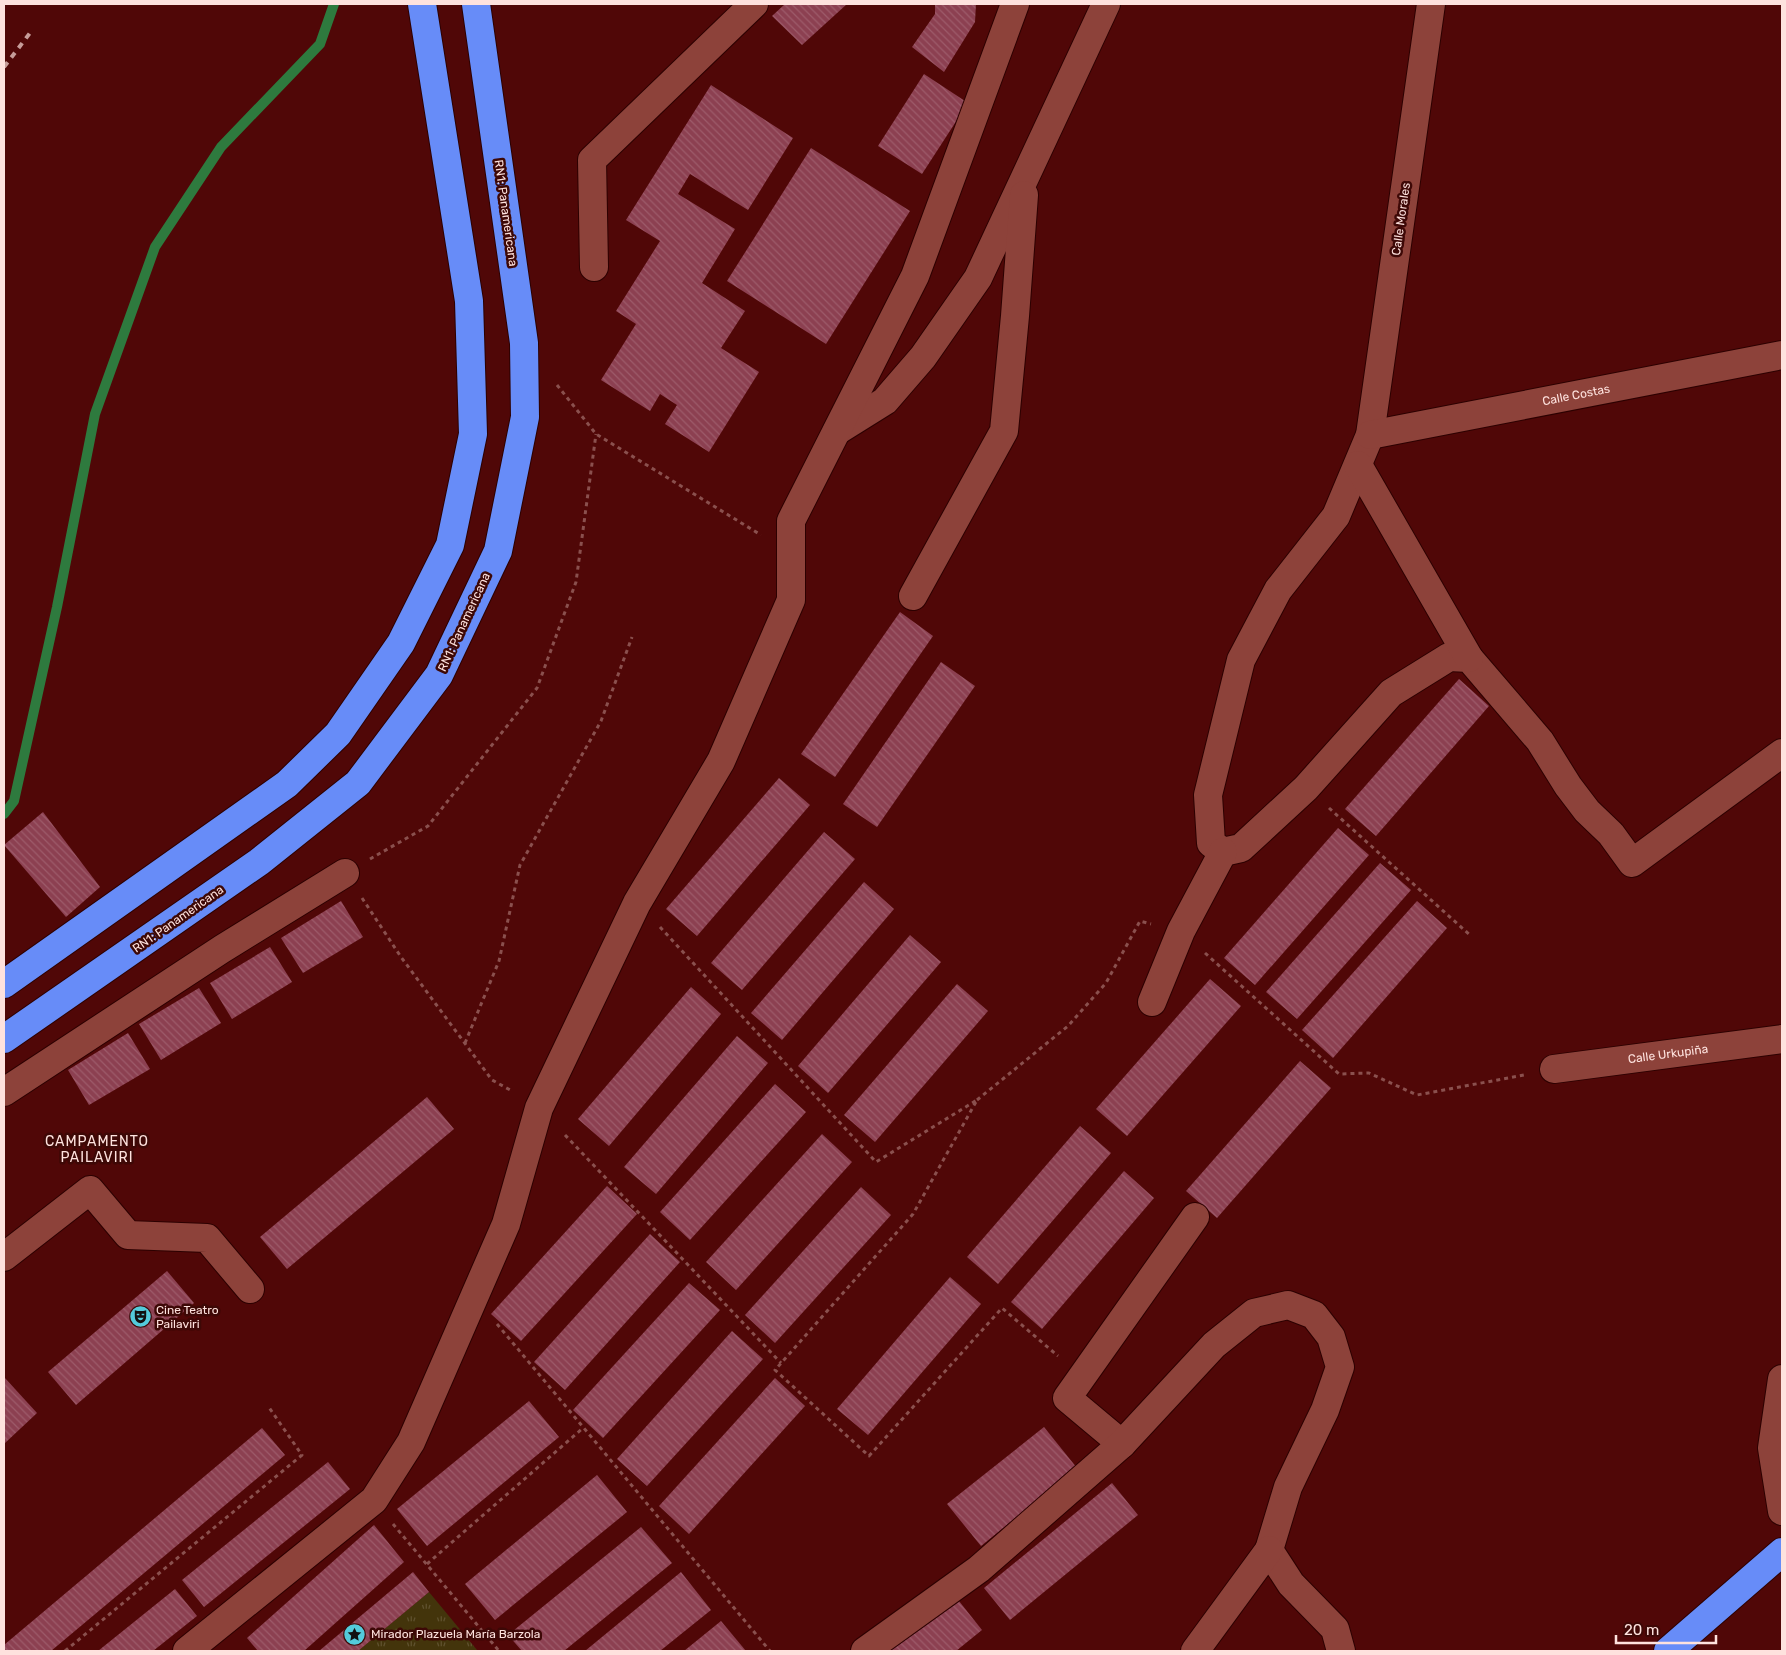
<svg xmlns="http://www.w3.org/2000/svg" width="1786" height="1655" viewBox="0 0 1786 1655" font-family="Rubik,sans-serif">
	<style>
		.grass { fill: url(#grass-tufts) }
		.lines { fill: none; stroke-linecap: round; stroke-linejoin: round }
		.stream { stroke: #2e7a3e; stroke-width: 10 }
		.building { fill: url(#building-back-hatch) }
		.minor-casing { stroke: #2c0000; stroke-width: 30 }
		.highway-casing { stroke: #2c0000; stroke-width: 30 }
		.path { stroke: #8a504e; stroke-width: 3; stroke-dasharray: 4 4; stroke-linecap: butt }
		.minor { stroke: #8d423a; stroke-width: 28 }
		.highway { stroke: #678cf8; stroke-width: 28 }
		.rail { stroke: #c69c99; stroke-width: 4; stroke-dasharray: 6 6; stroke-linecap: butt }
		.labels { text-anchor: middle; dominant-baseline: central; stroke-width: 5; stroke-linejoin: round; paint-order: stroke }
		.street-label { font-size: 12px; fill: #fee2de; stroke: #3d0806 }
		.poi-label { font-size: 12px; fill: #fee2de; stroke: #3d0806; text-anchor: start }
		.neighbourhood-label { font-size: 14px; letter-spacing: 1px; fill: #fee2de; stroke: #3d0806 }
	</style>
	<defs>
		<pattern id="grass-tufts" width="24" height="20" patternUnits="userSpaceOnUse" patternTransform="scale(1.25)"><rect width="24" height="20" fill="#43340b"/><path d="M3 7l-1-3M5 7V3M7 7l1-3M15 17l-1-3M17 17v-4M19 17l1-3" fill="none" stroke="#5f512e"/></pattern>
		<pattern id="building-back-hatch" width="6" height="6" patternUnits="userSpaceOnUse" patternTransform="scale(1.25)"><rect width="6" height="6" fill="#8c4051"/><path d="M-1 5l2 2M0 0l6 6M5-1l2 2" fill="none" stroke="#9d5b6a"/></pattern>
	</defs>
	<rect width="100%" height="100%" fill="#500707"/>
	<!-- grass -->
	<path class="grass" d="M 429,1592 L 477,1650 L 358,1651 Z"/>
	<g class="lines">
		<!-- stream -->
		<path class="stream" d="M 4,814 L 14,801 L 57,607 L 95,414 L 155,247 L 221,147 L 320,44 L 334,4"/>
	</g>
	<!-- building -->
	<g class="building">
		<path d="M 785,4 L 847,4 L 802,45 L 772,16 Z"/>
		<path d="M 935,4 L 976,4 L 975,22 L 944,72 L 912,47 L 935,14 Z"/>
		<path d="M 924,74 L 968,103 L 922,174 L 878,146 Z"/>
		<path d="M 711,85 L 793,138 L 748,210 L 690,174 L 678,194 L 735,229 L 702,283 L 745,311 L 721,348 L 759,372 L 709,452 L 665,424 L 677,405 L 660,394 L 650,411 L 601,380 L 636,324 L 616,311 L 660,241 L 626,220 Z"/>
		<path d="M 811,148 L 910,211 L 826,344 L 727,281 Z"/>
		<path d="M 900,612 L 933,636 L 835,777 L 801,754 Z"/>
		<path d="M 941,662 L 975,686 L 877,827 L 843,804 Z"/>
		<path d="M 1459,679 L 1489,706 L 1376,836 L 1345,809 Z"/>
		<path d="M 779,778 L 810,805 L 697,936 L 666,909 Z"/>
		<path d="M 43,812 L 100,887 L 66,917 L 4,845 Z"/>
		<path d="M 1338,828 L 1369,855 L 1255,985 L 1224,958 Z"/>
		<path d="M 824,832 L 855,859 L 742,990 L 711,963 Z"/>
		<path d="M 1380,863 L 1411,890 L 1297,1019 L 1266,992 Z"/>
		<path d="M 864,882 L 894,909 L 782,1040 L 751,1013 Z"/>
		<path d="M 341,901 L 363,937 L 303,973 L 281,938 Z"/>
		<path d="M 1417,901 L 1447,928 L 1333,1058 L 1302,1030 Z"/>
		<path d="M 910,935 L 941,962 L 828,1093 L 798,1066 Z"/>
		<path d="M 270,947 L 292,982 L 232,1019 L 210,983 Z"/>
		<path d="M 1210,979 L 1241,1006 L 1127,1136 L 1096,1109 Z"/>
		<path d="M 957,984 L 988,1011 L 875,1142 L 844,1115 Z"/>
		<path d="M 691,987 L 721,1014 L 609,1146 L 578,1119 Z"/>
		<path d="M 199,988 L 221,1023 L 161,1060 L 139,1024 Z"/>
		<path d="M 128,1033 L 150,1069 L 89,1105 L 68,1070 Z"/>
		<path d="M 737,1036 L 768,1063 L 656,1194 L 624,1167 Z"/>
		<path d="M 1300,1061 L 1331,1088 L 1217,1218 L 1186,1191 Z"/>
		<path d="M 775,1084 L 806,1112 L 690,1240 L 660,1212 Z"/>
		<path d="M 427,1097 L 454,1129 L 287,1269 L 260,1237 Z"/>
		<path d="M 1080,1126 L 1111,1153 L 998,1284 L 967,1257 Z"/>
		<path d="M 822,1134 L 852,1162 L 736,1290 L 706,1262 Z"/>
		<path d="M 1124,1171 L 1154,1198 L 1042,1329 L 1011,1302 Z"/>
		<path d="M 607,1186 L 637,1214 L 521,1341 L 491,1314 Z"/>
		<path d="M 861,1187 L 891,1215 L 775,1343 L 745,1315 Z"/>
		<path d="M 650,1234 L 680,1262 L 565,1390 L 534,1362 Z"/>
		<path d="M 167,1271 L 194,1303 L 76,1405 L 48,1372 Z"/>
		<path d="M 950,1277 L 981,1304 L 868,1435 L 837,1409 Z"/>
		<path d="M 689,1283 L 720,1310 L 603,1438 L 573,1410 Z"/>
		<path d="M 732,1331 L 763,1359 L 647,1486 L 617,1459 Z"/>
		<path d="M 4,1377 L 37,1413 L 4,1444 Z"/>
		<path d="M 775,1378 L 805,1406 L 689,1534 L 659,1506 Z"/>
		<path d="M 529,1401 L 559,1437 L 427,1546 L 397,1509 Z"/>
		<path d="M 1044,1427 L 1077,1468 L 981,1546 L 947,1504 Z"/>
		<path d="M 262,1428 L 285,1455 L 51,1651 L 4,1651 L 4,1645 Z"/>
		<path d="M 328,1462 L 350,1489 L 204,1607 L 182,1580 Z"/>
		<path d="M 597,1475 L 627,1512 L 495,1620 L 465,1584 Z"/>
		<path d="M 1112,1483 L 1138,1515 L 1010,1620 L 984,1588 Z"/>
		<path d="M 374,1525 L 404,1562 L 304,1651 L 258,1651 L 247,1638 Z"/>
		<path d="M 641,1527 L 672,1563 L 564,1651 L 522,1651 L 508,1635 Z"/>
		<path d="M 413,1572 L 429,1592 L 358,1651 L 319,1651 Z"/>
		<path d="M 681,1572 L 711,1610 L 660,1651 L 585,1651 Z"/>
		<path d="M 175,1589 L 197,1616 L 153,1651 L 98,1651 Z"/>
		<path d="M 955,1596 L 982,1630 L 956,1651 L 886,1651 Z"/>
		<path d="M 721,1621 L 746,1651 L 684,1651 Z"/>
	</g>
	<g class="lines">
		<defs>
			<g id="minor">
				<path d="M 1431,4 L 1370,435 L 1336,516 L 1278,590 L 1241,660 L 1208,795 L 1211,843 L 1223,852 L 1241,848 L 1306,788 L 1391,693 L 1449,657 L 1469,658 L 1540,741 L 1568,786 L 1587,811 L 1611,834 L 1632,863 L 1782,753"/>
				<path d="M 594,267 L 592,160 L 754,4"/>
				<path d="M 837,431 L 885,401 L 923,357 L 978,278 L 1106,4"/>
				<path id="s1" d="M 1370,435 L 1782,355"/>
				<path d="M 1358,465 L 1469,658"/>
				<path d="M 913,596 L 1004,431 L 1015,316 L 1024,195"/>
				<path d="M 1152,1002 L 1181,931 L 1223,852"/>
				<path id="s2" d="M 1554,1069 L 1782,1039"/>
				<path d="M 4,1092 L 222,949 L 345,873"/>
				<path d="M 4,1257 L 90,1190 L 128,1235 L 207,1238 L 250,1289"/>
				<path d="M 1782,1379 L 1772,1448 L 1782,1511"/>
				<path d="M 1122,1444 L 1067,1398 L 1195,1217"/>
				<path d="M 187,1651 L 374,1500 L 411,1442 L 506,1224 L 539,1108 L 637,903 L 721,761 L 791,600 L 791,521 L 915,276 L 1015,4"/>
				<path d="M 865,1651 L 979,1569 L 1122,1444 L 1214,1345 L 1254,1313 L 1288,1305 L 1314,1315 L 1331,1337 L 1340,1367 L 1325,1410 L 1288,1487 L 1269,1550 L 1291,1584 L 1335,1629 L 1341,1651"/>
				<path d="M 1195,1651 L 1269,1550"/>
			</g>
			<g id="highway">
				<path d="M 4,984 L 287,784 L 338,734 L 401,643 L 450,545 L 473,434 L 469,301 L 422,4"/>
				<path d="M 4,1039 L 259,862 L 358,783 L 439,675 L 498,551 L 525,417 L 524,343 L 476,4"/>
				<path d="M 1668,1651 L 1782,1552"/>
			</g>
		</defs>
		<!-- minor casing -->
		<use href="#minor" class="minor-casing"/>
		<!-- highway casing -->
		<use href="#highway" class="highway-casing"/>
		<!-- path -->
		<g class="path">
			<path d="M 557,385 L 596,434 L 761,535"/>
			<path d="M 1329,808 L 1471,936"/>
			<path d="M 370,859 L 428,826 L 537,688 L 576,582 L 596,434"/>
			<path d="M 362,898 L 401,957 L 492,1080 L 512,1091"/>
			<path d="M 660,927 L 876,1162 L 977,1100 L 913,1214 L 775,1370 L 869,1456 L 1002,1308 L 1058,1356"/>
			<path d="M 1205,953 L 1339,1074 L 1369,1073 L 1417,1095 L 1524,1075"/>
			<path d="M 465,1043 L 499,961 L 520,865 L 601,721 L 632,637"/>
			<path d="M 977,1100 L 1068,1026 L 1106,983 L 1140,921 L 1151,924"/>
			<path d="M 565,1135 L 781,1363"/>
			<path d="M 497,1324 L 770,1651"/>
			<path d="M 393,1524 L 499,1651"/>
			<path d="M 427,1564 L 583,1428"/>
			<path d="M 65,1651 L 302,1455 L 268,1406"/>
		</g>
		<!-- minor -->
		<use href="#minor" class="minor"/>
		<!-- highway -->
		<use href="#highway" class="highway"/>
		<!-- rail -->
		<path class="rail" d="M 4,67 L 33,29"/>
	</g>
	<!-- icons -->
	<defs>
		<symbol id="theatre-disc" viewBox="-11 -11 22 22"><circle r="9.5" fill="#53cbdb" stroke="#3d0806"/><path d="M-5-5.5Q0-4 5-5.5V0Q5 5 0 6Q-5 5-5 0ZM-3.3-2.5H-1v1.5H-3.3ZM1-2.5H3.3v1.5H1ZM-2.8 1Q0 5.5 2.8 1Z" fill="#111"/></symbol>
		<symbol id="sight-disc" viewBox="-11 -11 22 22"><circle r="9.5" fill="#53cbdb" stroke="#3d0806"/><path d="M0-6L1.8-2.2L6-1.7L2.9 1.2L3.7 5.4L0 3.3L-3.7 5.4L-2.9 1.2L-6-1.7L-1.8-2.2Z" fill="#111"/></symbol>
	</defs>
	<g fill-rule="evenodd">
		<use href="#theatre-disc" x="128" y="1304" width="25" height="25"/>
		<use href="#sight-disc" x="342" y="1622" width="25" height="25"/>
	</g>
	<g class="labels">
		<!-- street labels -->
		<g class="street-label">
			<text transform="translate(506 213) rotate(82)">RN1: Panamericana</text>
			<text transform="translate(1401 219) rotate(-82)">Calle Morales</text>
			<text stroke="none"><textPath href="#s1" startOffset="210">Calle Costas</textPath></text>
			<text transform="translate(464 622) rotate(-65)">RN1: Panamericana</text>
			<text transform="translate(178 919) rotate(-35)">RN1: Panamericana</text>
			<text stroke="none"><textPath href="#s2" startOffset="115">Calle Urkupiña</textPath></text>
		</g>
		<!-- poi labels -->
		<g class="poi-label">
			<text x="156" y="1310">Cine Teatro<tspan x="156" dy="14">Pailaviri</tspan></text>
			<text x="371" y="1634">Mirador Plazuela María Barzola</text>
		</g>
		<!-- neighbourhood labels -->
		<g class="neighbourhood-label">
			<text x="97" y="1141">CAMPAMENTO<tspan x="97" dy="16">PAILAVIRI</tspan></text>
		</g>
	</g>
	<!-- border -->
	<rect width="1786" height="1655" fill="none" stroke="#fee2de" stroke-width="10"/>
	<!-- scale -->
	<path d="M1616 1635v8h100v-8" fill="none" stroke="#fee2de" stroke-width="2.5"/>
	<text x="1624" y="1635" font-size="15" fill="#fee2de" stroke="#3d0806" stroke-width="4" paint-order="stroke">20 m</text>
</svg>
